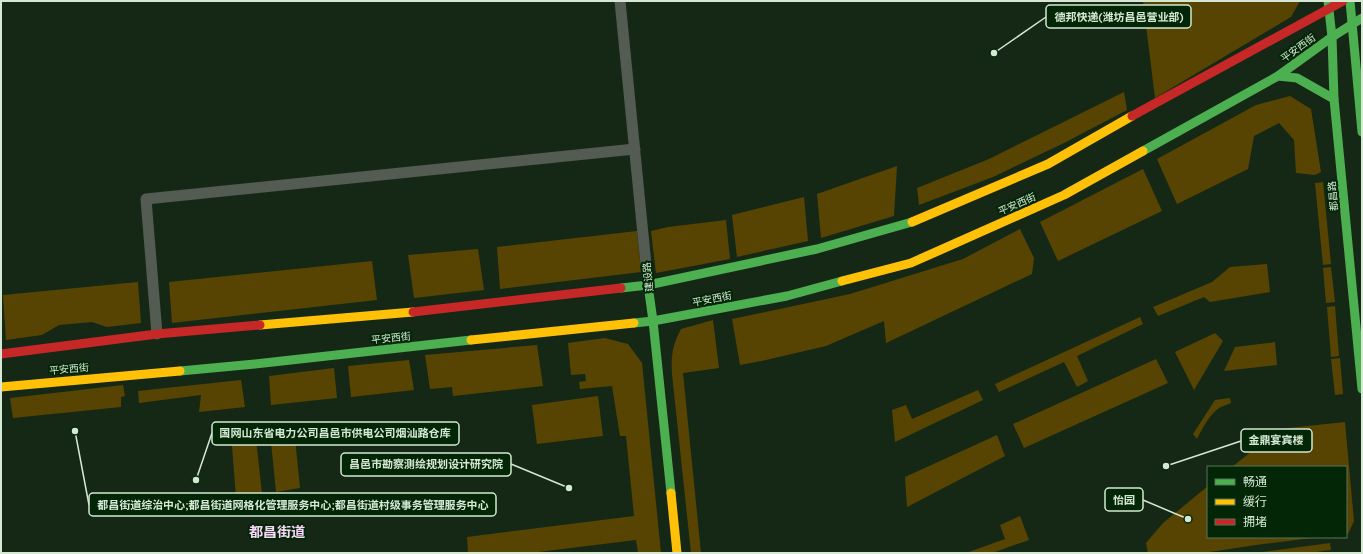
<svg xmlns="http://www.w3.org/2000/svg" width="1363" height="554" viewBox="0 0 1363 554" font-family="Quicksand,'Noto Sans SC',sans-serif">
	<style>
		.green { fill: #574403 }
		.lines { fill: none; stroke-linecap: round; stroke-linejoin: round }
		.street { stroke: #535b53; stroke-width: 11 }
		.fast { stroke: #4caf50; stroke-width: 9 }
		.slow { stroke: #ffc107; stroke-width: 9 }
		.jam { stroke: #c62828; stroke-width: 9 }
		.labels { text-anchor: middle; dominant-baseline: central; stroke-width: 4; stroke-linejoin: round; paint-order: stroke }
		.street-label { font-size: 10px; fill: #d4e8d3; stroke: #022606 }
		.district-label { font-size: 14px; font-weight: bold; fill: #f8d5f9; stroke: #022606 }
		.leader { fill: none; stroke: #d4e8d3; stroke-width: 1.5 }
		.callout-dot { fill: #d4e8d3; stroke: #022606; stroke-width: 1.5 }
		.callout { fill: #022606; stroke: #d4e8d3; stroke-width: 1.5 }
		.callout-label { font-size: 11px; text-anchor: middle; font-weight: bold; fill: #d4e8d3 }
	</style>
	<rect width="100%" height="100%" fill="#152816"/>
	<!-- green -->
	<g class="green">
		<path d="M 1143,1 L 1300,1 L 1291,17 L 1155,98 Z"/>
		<path d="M 1124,92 L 1127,110 L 1064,143 L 993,177 L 919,205 L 917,188 L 989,159 Z"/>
		<path d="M 1290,96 L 1311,109 L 1321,172 L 1315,175 L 1296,173 L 1294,140 L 1279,123 L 1254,136 L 1248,169 L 1177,204 L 1157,159 L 1256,105 Z"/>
		<path d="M 897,166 L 894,216 L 821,238 L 817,194 Z"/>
		<path d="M 1143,169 L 1162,211 L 1058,261 L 1040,222 Z"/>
		<path d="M 1323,182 L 1331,264 L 1323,265 L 1315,183 Z"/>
		<path d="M 804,197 L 808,241 L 737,257 L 732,215 Z"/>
		<path d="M 726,220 L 730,259 L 656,273 L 651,231 L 668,227 Z"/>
		<path d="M 1020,229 L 1034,258 L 1032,274 L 886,343 L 884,321 L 826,346 L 766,360 L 740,365 L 732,319 L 850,294 L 963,259 Z"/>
		<path d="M 637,231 L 641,272 L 500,289 L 497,247 Z"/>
		<path d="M 478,249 L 484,290 L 414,298 L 408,255 Z"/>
		<path d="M 372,261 L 377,300 L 172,323 L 169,282 Z"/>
		<path d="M 1267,264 L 1270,292 L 1210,302 L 1204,297 L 1158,316 L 1153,307 L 1212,282 L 1230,267 Z"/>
		<path d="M 1331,267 L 1335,302 L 1326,303 L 1323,268 Z"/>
		<path d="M 138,282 L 141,323 L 107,327 L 92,322 L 59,325 L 42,335 L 6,340 L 3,295 Z"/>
		<path d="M 1335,306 L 1339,356 L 1331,357 L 1327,307 Z"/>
		<path d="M 1140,317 L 1143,324 L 1077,356 L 1088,381 L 1077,387 L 1064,362 L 999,392 L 995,384 Z"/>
		<path d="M 713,320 L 719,368 L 683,373 L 701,553 L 691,553 L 672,374 C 671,356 672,346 681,329 Z"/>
		<path d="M 1215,333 L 1223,341 L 1194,390 L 1175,352 Z"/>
		<path d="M 605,338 L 628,344 L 642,363 L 661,553 L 638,553 L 636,540 L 530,553 L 468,553 L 467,537 L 634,516 L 626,436 L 620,436 L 612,386 L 580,389 L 579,382 L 586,381 L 585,374 L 571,375 L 568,343 Z"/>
		<path d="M 1275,342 L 1277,365 L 1224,371 L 1235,347 Z"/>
		<path d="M 537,345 L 543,386 L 453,396 L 452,387 L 430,389 L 425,355 Z"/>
		<path d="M 1340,358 L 1343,394 L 1335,395 L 1331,359 Z"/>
		<path d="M 1156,359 L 1168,383 L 1024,448 L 1013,424 Z"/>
		<path d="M 409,360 L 414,390 L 351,397 L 348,366 Z"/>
		<path d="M 334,368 L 337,398 L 271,405 L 269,376 Z"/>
		<path d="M 241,380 L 245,407 L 199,412 L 201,395 L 139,403 L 138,391 Z"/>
		<path d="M 123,385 L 125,396 L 121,397 L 121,407 L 13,418 L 10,398 Z"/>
		<path d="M 978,390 L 983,400 L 895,442 L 892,410 L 906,405 L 912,419 Z"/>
		<path d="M 598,396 L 603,436 L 537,444 L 532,405 Z"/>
		<path d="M 1230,398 L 1231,403 C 1227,405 1222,406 1219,408 C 1209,415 1202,429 1197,439 L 1193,434 L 1215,400 Z"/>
		<path d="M 1345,422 L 1354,521 L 1348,534 L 1346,534 L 1346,467 L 1232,467 L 1257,447 L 1260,450 L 1264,446 L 1262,443 L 1279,429 Z"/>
		<path d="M 283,429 L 289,430 L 295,438 L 300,488 L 276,492 L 270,432 Z"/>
		<path d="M 255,430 L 262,494 L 236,497 L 232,446 L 233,436 L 240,432 Z"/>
		<path d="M 997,435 L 1005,456 L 907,507 L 905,477 Z"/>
		<path d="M 1208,486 L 1208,537 L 1320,537 L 1263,544 L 1203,553 L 1148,553 L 1146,543 L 1163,523 Z"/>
		<path d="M 1020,516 L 1029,540 L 992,553 L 966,553 L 1005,539 L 1000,525 Z"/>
		<path d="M 1330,543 L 1331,550 L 1308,553 L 1254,553 Z"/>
	</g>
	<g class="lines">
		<!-- street -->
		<g class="street">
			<path d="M 620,1 L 648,285"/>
			<path d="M 157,334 L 146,199 L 635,149"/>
		</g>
		<!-- fast -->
		<g class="fast">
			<path d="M 1328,1 L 1332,37 L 1334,99 L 1362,389"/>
			<path d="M 1350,1 L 1362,132"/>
			<path d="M 1278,76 L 1297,78 L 1334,99"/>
			<path d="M 1143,151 L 1278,76 L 1332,37 L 1362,18"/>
			<path d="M 648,285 L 653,321 L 671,493"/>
			<path d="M 621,288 L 648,285 L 817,249 L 912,222"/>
			<path d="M 634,323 L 653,321 L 787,296 L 842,281"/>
			<path d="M 180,371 L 255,364 L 471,340"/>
		</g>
		<!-- slow -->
		<g class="slow">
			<path d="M 912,222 L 1048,164 L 1132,116"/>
			<path d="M 842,281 L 911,263 L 1064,195 L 1143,151"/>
			<path d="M 260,325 L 413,312"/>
			<path d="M 471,340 L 634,323"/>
			<path d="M 1,387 L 180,371"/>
			<path d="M 671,493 L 677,553"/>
		</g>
		<!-- jam -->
		<g class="jam">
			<path d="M 1132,116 L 1343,1"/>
			<path d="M 413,312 L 621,288"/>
			<path d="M 1,354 L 157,334 L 260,325"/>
		</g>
	</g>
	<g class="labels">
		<!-- street labels -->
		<g class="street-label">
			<text transform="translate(1298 48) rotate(-36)">平安西街</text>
			<text transform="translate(1333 196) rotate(-95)">都昌路</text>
			<text transform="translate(1017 204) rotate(-24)">平安西街</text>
			<text transform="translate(648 277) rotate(-96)">建设路</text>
			<text transform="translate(712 299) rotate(-11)">平安西街</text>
			<text transform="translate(391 338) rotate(-6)">平安西街</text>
			<text transform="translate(69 369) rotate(-5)">平安西街</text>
		</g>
		<!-- district labels -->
		<g class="district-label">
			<text x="277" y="532">都昌街道</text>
		</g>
	</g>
	<!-- callouts -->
	<path class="leader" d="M994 53L1046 17M196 480L212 433M1166 466L1241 441M569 488L511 464M1188 519L1143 500M75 431L89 505"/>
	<g class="callout-dot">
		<circle cx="994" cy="53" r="4"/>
		<circle cx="196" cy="480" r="4"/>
		<circle cx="1166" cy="466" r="4"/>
		<circle cx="569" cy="488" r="4"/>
		<circle cx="1188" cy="519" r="4"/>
		<circle cx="75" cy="431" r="4"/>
	</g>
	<g class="callout">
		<rect x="1046" y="5" width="145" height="23" rx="4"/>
		<rect x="212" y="422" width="247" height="23" rx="4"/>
		<rect x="1241" y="429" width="71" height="23" rx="4"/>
		<rect x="341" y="453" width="170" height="23" rx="4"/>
		<rect x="1105" y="488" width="38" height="23" rx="4"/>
		<rect x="89" y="493" width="407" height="23" rx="4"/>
	</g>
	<g class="callout-label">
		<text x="1119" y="21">德邦快递(潍坊昌邑营业部)</text>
		<text x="335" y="437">国网山东省电力公司昌邑市供电公司烟汕路仓库</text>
		<text x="1276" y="444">金鼎宴宾楼</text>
		<text x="426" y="468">昌邑市勘察测绘规划设计研究院</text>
		<text x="1124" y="504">怡园</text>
		<text x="293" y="509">都昌街道综治中心;都昌街道网格化管理服务中心;都昌街道村级事务管理服务中心</text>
	</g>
	<!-- border -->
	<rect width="1363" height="554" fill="none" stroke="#d4e8d3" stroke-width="4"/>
	<!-- legend -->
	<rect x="1207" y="466" width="140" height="72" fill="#022606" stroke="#567458"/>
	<rect x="1215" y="479" width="20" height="6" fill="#4caf50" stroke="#567458"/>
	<text x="1243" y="486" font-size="12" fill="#d4e8d3">畅通</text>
	<rect x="1215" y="499" width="20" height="6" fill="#ffc107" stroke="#567458"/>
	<text x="1243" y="506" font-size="12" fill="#d4e8d3">缓行</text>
	<rect x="1215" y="519" width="20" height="6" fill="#c62828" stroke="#567458"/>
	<text x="1243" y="526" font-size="12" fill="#d4e8d3">拥堵</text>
</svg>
